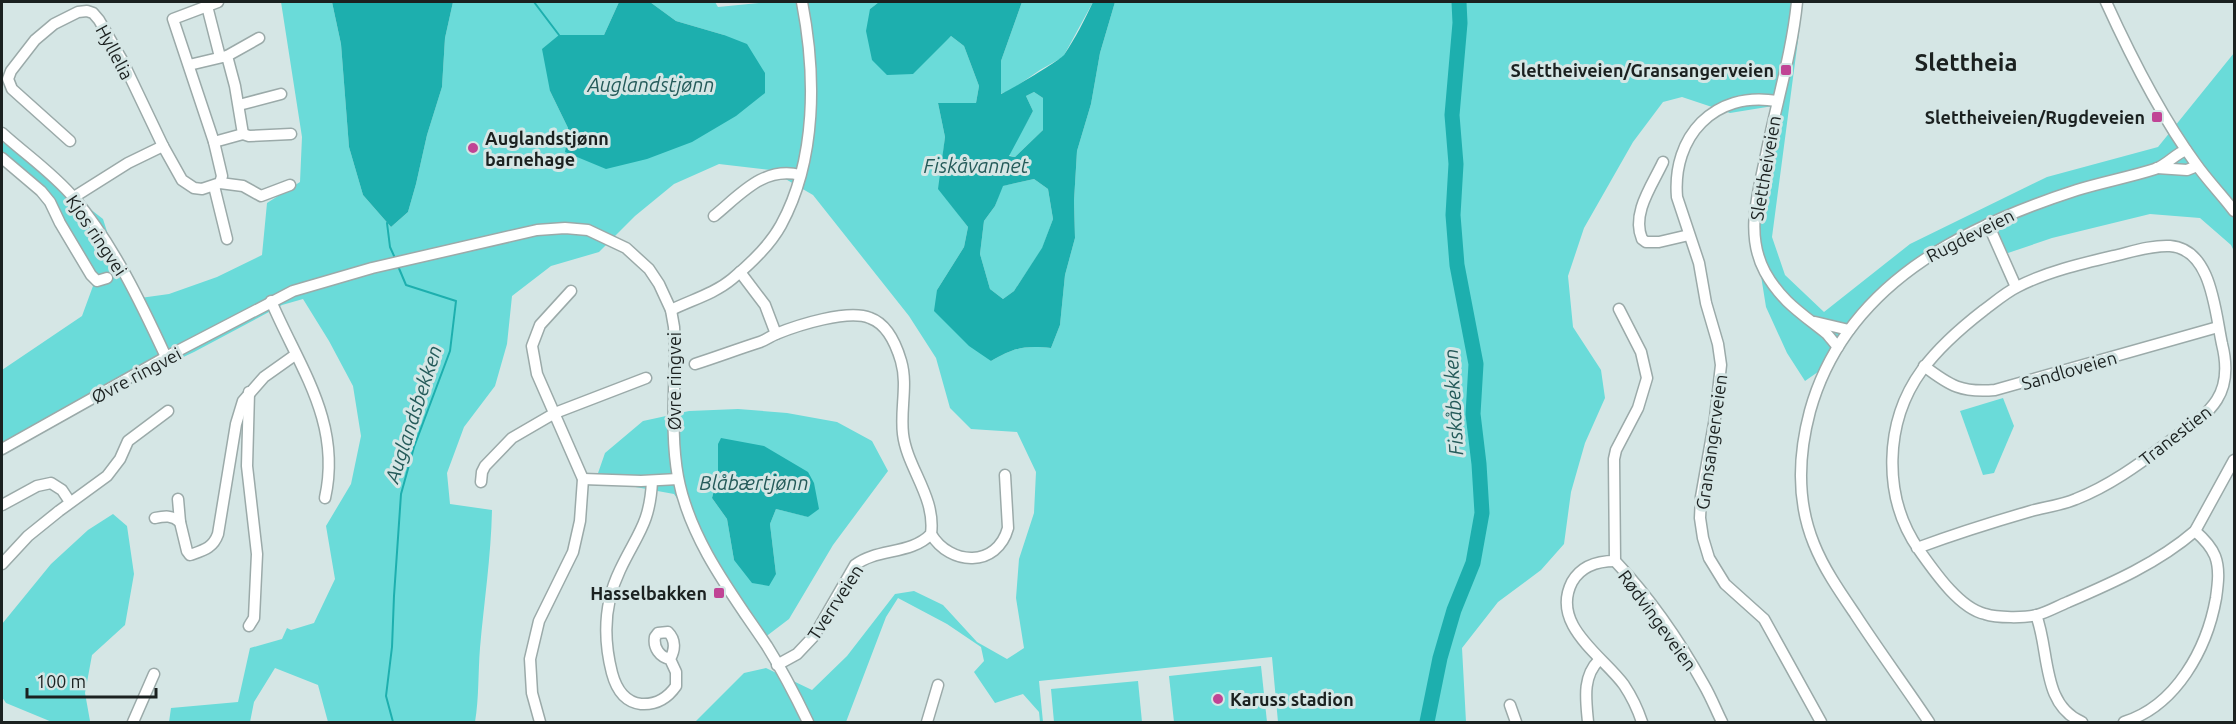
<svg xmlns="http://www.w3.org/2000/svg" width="2236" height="724" viewBox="0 0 2236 724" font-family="Ubuntu,sans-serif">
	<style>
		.green { fill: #6adbd9; fill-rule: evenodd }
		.water { fill: #1dafae; fill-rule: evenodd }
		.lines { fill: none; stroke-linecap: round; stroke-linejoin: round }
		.stream { stroke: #1dafae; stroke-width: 2 }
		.river { stroke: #1dafae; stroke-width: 15 }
		.minor-casing { stroke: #9baaa9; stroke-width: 13 }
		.minor { stroke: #fff; stroke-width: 10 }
		.poi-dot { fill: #c04495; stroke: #d5e6e5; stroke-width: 2 }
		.labels { text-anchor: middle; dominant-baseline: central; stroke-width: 6; stroke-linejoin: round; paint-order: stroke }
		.street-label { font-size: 18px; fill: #1b2120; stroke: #d5e6e5 }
		.poi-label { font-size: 18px; font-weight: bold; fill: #1b2120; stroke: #d5e6e5; text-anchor: end }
		.water-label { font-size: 20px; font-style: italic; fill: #255b5a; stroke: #d5e6e5 }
		.district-label { font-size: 24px; font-weight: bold; fill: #1b2120; stroke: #d5e6e5 }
	</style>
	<rect width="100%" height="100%" fill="#d5e6e5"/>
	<!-- green -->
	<g class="green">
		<path d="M 281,2 L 332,2 L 341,44 L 349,147 L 363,195 L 391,227 L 408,212 L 416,184 L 427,135 L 442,87 L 445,38 L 453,2 L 619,2 L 604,35 L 580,35 L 550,91 L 568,128 L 565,152 L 724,35 L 676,21 L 650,2 L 715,2 L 718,7 L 768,2 L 879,2 L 870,9 L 939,46 L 951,36 L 964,46 L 979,86 L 976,103 L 938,103 L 945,137 L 939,189 L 968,227 L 964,247 L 937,290 L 991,361 C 1014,348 1024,345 1051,348 L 1060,325 L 1065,275 L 1075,238 L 1074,201 L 1077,151 L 1091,104 L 1100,53 L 1115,2 L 1803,2 L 1772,237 L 1785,275 L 1824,312 L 1910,244 L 2047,177 L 2158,147 L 2234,53 L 2234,251 L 2231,245 L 2200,218 L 2150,214 L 2052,238 L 2005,254 L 1995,231 L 1968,234 L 1922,256 L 1884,285 L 1850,324 L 1825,367 L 1805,381 L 1787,353 L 1766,307 L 1758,257 L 1758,207 L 1773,106 L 1730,113 L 1682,97 L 1663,102 L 1633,142 L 1584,228 L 1568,276 L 1573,327 L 1601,370 L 1605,398 L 1585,443 L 1571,492 L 1564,544 L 1541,570 L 1498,602 L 1462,648 L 1466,722 L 1278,722 L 1272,657 L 1039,681 L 1043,722 L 1040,722 L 1039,712 L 1023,694 L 995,703 L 974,672 L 984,661 L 981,647 L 947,624 L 898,598 L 886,617 L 846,722 L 695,722 L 744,673 L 766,668 L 812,690 L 847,656 L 895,594 L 914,591 L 943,605 L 977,642 L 1007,659 L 1024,648 L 1016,598 L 1019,559 L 1034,513 L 1036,472 L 1017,432 L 971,429 L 950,408 L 936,358 L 909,316 L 813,195 L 770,170 L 719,164 L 674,184 L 635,216 L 599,252 L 551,266 L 512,296 L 507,344 L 495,386 L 464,427 L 447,473 L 450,504 L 492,510 C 491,557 484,602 480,648 C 478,673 479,698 475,722 L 328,722 L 318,685 L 275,668 L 254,702 L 250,722 L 169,722 L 171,708 L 238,702 L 250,648 L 282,639 L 287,628 L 291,630 L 314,623 L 335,579 L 326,526 L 351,484 L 361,436 L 353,386 L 329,341 L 303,299 L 282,305 L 194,352 L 103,395 L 2,449 L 2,370 L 82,316 L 93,286 L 69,240 L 39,197 L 8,161 L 2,158 L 2,136 L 25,158 L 103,219 L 119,269 L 133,299 L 169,294 L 217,277 L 262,255 L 267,203 L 300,182 L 302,137 Z"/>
		<path d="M 1022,2 L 1093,2 L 1063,57 L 1040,70 L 1011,90 L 1000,94 L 1001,61 Z"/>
		<path d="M 1034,92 L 1043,98 L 1043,130 L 1015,157 L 1008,155 L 1033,111 L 1026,96 Z"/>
		<path d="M 1034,179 L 1048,189 L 1053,219 L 1042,249 L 1014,291 L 1003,299 L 990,289 L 980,254 L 984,221 L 995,206 L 1002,186 Z"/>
		<path d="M 2003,398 L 2014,426 L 1994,473 L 1983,475 L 1960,411 Z"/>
		<path d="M 738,409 L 787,413 L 837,422 L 872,441 L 888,471 L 833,545 L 789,619 L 764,638 L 740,618 L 718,575 L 699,529 L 674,494 L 630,486 L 597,476 L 605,453 L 643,421 L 689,411 ZM 718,444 L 809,517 L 776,509 L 770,524 L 776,574 L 734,560 L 727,519 L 712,498 L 718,475 Z"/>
		<path d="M 113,514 L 127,526 L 134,574 L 125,625 L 92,655 L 85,693 L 90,721 L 52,722 L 6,703 L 2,697 L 2,624 L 51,564 L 88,530 Z"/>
		<path d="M 1261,666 L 1267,722 L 1174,722 L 1169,676 Z"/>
		<path d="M 1138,681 L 1142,722 L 1054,722 L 1051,689 Z"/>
	</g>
	<!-- water -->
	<g class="water">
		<path d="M 332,2 L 453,2 L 445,38 L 442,87 L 427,135 L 416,184 L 408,212 L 391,227 L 363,195 L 349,147 L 341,44 Z"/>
		<path d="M 619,2 L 650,2 L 676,21 L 724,35 L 747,44 L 765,73 L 765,93 L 736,116 L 692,142 L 647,159 L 606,169 L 565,152 L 568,128 L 550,91 L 542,49 L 559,35 L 604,35 Z"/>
		<path d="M 879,2 L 1022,2 L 1001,61 L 1001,94 C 1009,91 1060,60 1064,55 C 1075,39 1085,19 1093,2 L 1115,2 L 1100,53 L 1091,104 L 1077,151 L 1074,201 L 1075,238 L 1065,275 L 1060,325 L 1051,348 C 1024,345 1014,348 991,361 L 969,346 L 934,311 L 937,290 L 964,247 L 968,227 L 938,189 L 945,137 L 938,103 L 976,103 L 979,86 L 964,46 L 951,36 L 913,74 L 887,75 L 872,60 L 866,31 L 870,9 ZM 1034,92 L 1043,98 L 1043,130 L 1015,157 L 1009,156 L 1033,111 L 1026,96 ZM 1034,179 L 1048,189 L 1053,219 L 1042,248 L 1014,291 L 1003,299 L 990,289 L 980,254 L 984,221 L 995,206 L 1003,186 Z"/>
		<path d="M 721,438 L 764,446 L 808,472 L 814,483 L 819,509 L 808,517 L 776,509 L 770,524 L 776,574 L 769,586 L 752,583 L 734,560 L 727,519 L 712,498 L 718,475 L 718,444 Z"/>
	</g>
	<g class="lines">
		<!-- stream -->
		<g class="stream">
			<path d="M 534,2 L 559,35"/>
			<path d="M 387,223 L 390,247 L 395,258"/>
			<path d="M 393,722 L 386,696 L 392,647 L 394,596 L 401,494 L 414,447 L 450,351 L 456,301 L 406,285 L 398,266"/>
		</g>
		<!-- river -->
		<path class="river" d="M 1427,722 L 1440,658 L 1454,610 L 1473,563 L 1482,513 L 1479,464 L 1473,414 L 1476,364 L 1457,265 L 1453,215 L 1456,164 L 1452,115 L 1460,23 L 1459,2"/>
		<defs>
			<g id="minor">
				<path d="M 1797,2 C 1792,52 1777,101 1767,150 C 1759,191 1744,233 1765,272 C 1781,301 1801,313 1826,333 C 1830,337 1834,343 1838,347"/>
				<path d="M 2106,2 C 2131,57 2160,115 2196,164 C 2208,181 2222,195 2234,211"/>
				<path d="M 207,6 L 220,57"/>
				<path d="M 227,56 L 259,38"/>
				<path d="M 189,65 L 227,56 L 235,86 L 243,134 L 214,142"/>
				<path d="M 1777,101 C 1714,90 1672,137 1677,197 L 1699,263 L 1706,303 L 1718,344 L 1721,365 L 1715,418 L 1701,497 L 1700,518 L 1703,538 L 1709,558 L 1725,584 L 1764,619 L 1821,722"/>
				<path d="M 239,105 L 281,94"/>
				<path d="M 2,133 C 25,154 53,173 74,198 C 113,244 141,303 166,357"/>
				<path d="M 243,134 L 249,136 L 291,134"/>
				<path d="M 70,141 L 12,89 L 8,79 L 11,71 L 35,40 L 54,24 L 78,12 L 87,11 L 93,13 L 99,20 L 122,60 L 163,146 L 128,163 L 74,197"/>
				<path d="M 163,146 L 182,180 L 194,188 L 202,189 L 220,183 L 222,176 L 214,142 L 173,19 L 218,2"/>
				<path d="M 2,158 L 41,191 L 50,202 L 60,223 L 91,275 L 97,281 L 107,278"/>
				<path d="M 1663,162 C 1653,184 1631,213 1642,239 L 1646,242 L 1659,242 L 1689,235"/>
				<path d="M 2157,168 L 2187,170 L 2197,166"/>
				<path d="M 220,183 L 243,186 L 261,196 L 290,185"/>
				<path d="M 214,186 L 227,239"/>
				<path d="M 714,216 C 740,195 763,166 800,175"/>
				<path d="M 1988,224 L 2016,287"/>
				<path d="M 740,272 L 765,305 L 776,334"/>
				<path d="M 271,301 C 299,367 342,422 325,498"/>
				<path d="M 1619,309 L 1641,352 L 1647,378 L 1638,408 L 1616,450 L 1614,459 L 1615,561 C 1650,598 1679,640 1704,685 C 1711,697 1716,710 1722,722"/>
				<path d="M 671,310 C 691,300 714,294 732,279 C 749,265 770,245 781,225 C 817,159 816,74 802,2"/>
				<path d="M 1815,322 L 1849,330"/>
				<path d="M 695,364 C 717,357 738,349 760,342 C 766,340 771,336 776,334 C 798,325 848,309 870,318 C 887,324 896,344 901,361 C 908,385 900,409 903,434 C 907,468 936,497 931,534 C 911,555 877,548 855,565 L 814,636 L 797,654 L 777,665"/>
				<path d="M 1924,366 C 1950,386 1962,393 1995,390 L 2218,327"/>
				<path d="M 249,392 L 247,466 L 257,554 L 254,618 L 249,626"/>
				<path d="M 2,449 L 166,357 L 293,291 L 372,268 L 537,230 L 565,228 L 588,230 L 626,248 L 649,269 L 659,284 L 671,310 L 674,327 C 677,377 669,428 678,477 C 690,540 732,594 767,646 C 782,670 796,697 808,722"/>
				<path d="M 583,479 L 641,481 L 678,479"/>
				<path d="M 652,481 C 650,524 637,534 620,570 C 604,603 603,638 612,673 C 616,688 624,702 641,704 C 656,705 667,699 676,686 L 676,672 L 670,659 C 660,657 653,648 655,637 L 658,633 L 668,632 C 676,640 675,650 670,659"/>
				<path d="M 481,482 L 482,472 L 485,466 L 512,438 L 555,413 L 646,378"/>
				<path d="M 178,499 L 180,522 L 187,551 L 190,555 C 204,550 213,548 218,534 L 236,424 L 243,401 L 264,377 L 295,355"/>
				<path d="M 2,505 L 37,486 L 51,483 L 62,490 L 70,502"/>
				<path d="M 155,518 C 165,516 172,515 180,522"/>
				<path d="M 931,534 C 950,566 997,568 1008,528 L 1005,475"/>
				<path d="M 1917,548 C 1955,534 1993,522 2031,511 C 2046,507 2062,505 2076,499 C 2109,486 2138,465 2166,444 C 2205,415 2236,400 2222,344 C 2215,312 2212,249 2170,246 C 2153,245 2134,251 2118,255 C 2084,263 2048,271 2017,287 C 2005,293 1995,302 1984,310 C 1962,327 1939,347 1922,370 C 1884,422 1882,497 1919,550 C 1934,571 1959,608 1985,614 C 1997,618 2025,618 2037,615 C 2048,612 2058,606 2068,602 C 2112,583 2158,563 2195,531 L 2234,460"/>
				<path d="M 1615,561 C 1598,561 1581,566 1572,582 C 1550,625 1603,656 1624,685 C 1632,697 1638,710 1642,722"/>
				<path d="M 2,564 L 28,536 L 59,511 L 107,476 L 120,459 L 128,441 L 168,411"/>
				<path d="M 2036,615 C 2050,651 2041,705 2082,722"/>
				<path d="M 1510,705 L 1516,722"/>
				<path d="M 133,722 L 154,674"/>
				<path d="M 540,722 L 532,693 L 530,659 L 539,621 L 573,552 L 580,521 L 583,479 L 537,374 L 532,346 L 540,325 L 571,291"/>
				<path d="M 927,722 L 938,685"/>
				<path d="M 1588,722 C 1586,700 1582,677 1599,660"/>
				<path d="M 1929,722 C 1905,686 1879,651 1855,614 C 1840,592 1824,569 1814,544 C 1796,500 1798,456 1810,411 C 1845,285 1962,227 2077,190 C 2103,182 2130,177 2155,169 C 2167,165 2175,154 2186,150"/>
				<path d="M 2124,722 C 2176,706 2207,649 2216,598 C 2218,584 2220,569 2215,556 C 2211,546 2203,538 2195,531"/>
			</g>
		</defs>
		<!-- minor casing -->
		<use href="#minor" class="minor-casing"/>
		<!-- minor -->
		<use href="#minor" class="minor"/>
	</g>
	<!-- markers -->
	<g class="poi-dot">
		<rect x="1780" y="64" width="12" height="12" rx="3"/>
		<rect x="2151" y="111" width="12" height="12" rx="3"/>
		<circle cx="473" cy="148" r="6"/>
		<rect x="713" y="587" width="12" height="12" rx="3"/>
		<circle cx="1218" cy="699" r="6"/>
	</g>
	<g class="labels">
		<!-- street labels -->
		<g class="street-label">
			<text transform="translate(115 52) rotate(62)">Hyllelia</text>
			<text transform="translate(1765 168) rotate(-80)">Slettheiveien</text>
			<text transform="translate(97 235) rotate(56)">Kjos ringvei</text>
			<text transform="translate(1970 235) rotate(-27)">Rugdeveien</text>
			<text transform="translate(2069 370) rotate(-16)">Sandloveien</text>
			<text transform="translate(136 375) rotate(-28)">Øvre ringvei</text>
			<text transform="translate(674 381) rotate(-90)">Øvre ringvei</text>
			<text transform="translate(2175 435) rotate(-38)">Tranestien</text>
			<text transform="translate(1711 442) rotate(-82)">Gransangerveien</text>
			<text transform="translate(835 602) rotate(-57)">Tverrveien</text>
			<text transform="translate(1658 620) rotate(54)">Rødvingeveien</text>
		</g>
		<!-- poi labels -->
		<g class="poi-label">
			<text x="1774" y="70">Slettheiveien/Gransangerveien</text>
			<text x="2145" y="117">Slettheiveien/Rugdeveien</text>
			<text x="485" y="138" text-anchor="start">Auglandstjønn<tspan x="485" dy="21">barnehage</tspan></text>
			<text x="707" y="593">Hasselbakken</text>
			<text x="1230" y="699" text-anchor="start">Karuss stadion</text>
		</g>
		<!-- water labels -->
		<g class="water-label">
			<text x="651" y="84">Auglandstjønn</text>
			<text x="976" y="165">Fiskåvannet</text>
			<text transform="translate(1453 402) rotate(-93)">Fiskåbekken</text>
			<text transform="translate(413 414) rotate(-72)">Auglandsbekken</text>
			<text x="754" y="482">Blåbærtjønn</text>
		</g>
		<!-- district labels -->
		<g class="district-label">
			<text x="1966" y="62">Slettheia</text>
		</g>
	</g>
	<!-- border -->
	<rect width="2236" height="724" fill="none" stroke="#1b2120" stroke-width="6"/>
	<!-- scale -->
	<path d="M27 688v9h129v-9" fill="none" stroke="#1b2120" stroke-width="3"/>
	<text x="36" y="688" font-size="18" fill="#1b2120" stroke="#d5e6e5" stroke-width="4.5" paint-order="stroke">100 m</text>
</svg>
